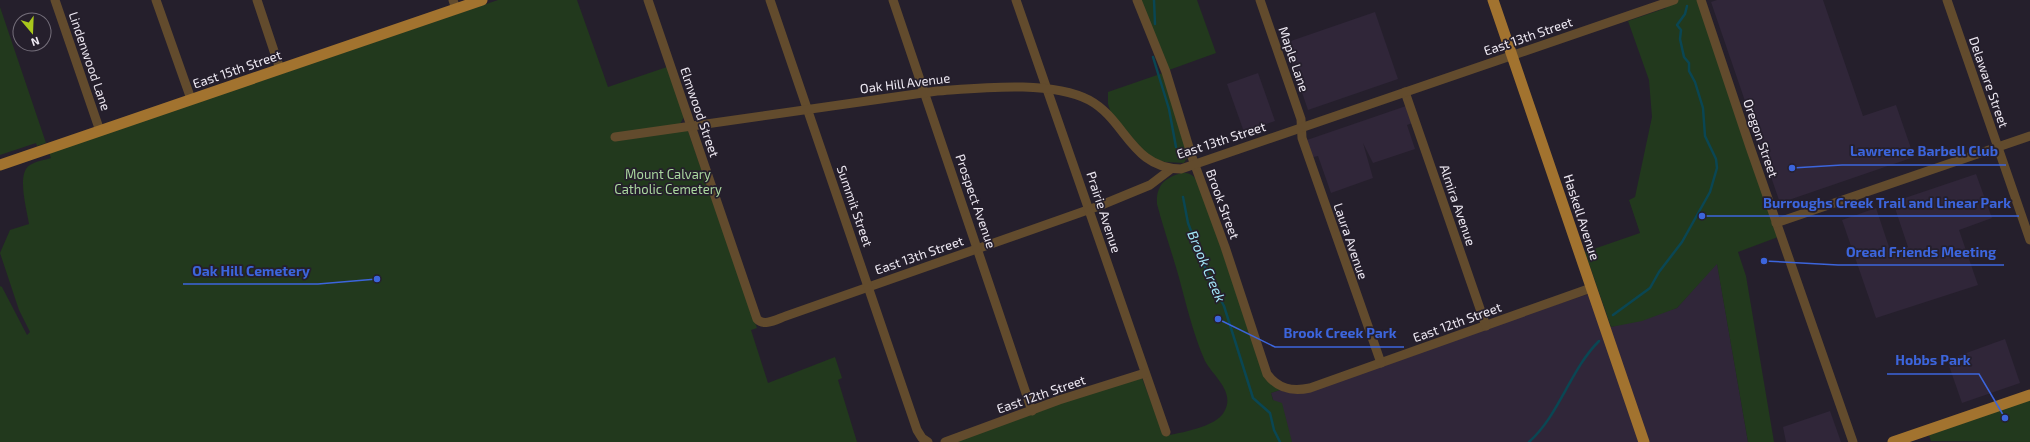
<svg xmlns="http://www.w3.org/2000/svg" width="2030" height="442" viewBox="0 0 2030 442" font-family="'Exo 2',sans-serif">
	<style>
		.built { fill: #302639 }
		.green { fill: #22391d }
		.lines { fill: none; stroke-linecap: round; stroke-linejoin: round }
		.stream { stroke: #0a4653; stroke-width: 2.5 }
		.minor { stroke: #624b2d; stroke-width: 9 }
		.major { stroke: #a2732f; stroke-width: 11 }
		.labels { text-anchor: middle; dominant-baseline: central; stroke-width: 3.5; stroke-linejoin: round; paint-order: stroke }
		.street-label { font-size: 13px; fill: #ede8f2; stroke: #251f2c }
		.park-label { font-size: 13px; fill: #aad79f; stroke: #251f2c }
		.water-label { font-size: 14px; font-style: italic; fill: #a2e6f8; stroke: #251f2c }
		.leader { fill: none; stroke: #3c65dc; stroke-width: 1.5 }
		.callout-dot { fill: #3c65dc; stroke: #251f2c; stroke-width: 1.5 }
		.callout-label { font-size: 14px; text-anchor: middle; font-weight: bold; fill: #3c65dc; stroke: #251f2c; stroke-width: 3.5; stroke-linejoin: round; paint-order: stroke }
	</style>
	<rect width="100%" height="100%" fill="#251f2c"/>
	<!-- built -->
	<g class="built">
		<path d="M 1717,0 L 1823,0 L 1863,116 L 1896,105 L 1914,157 L 1780,203 L 1711,2 Z"/>
		<path d="M 1375,12 L 1398,79 L 1308,110 L 1285,43 Z"/>
		<path d="M 1258,73 L 1275,121 L 1244,132 L 1227,84 Z"/>
		<path d="M 1409,105 L 1415,122 L 1407,125 L 1415,149 L 1373,163 L 1363,143 L 1373,178 L 1331,193 L 1318,156 L 1309,158 L 1304,141 Z"/>
		<path d="M 1976,174 L 1992,218 L 1959,230 L 1978,285 L 1876,318 L 1842,220 L 1876,208 L 1891,253 L 1908,247 L 1893,202 Z"/>
		<path d="M 1717,263 L 1748,442 L 1287,442 L 1271,393 L 1280,390 L 1285,392 L 1598,291 L 1611,327 L 1677,308 Z"/>
		<path d="M 2005,339 L 2020,383 L 1962,403 L 1947,360 Z"/>
		<path d="M 1830,411 L 1841,442 L 1786,442 L 1783,427 Z"/>
	</g>
	<!-- green -->
	<g class="green">
		<path d="M 498,0 L 577,0 L 608,87 L 667,67 L 684,117 L 680,124 L 688,131 L 757,328 L 751,330 L 768,383 L 835,357 L 842,378 L 838,380 L 857,442 L 0,442 L 0,286 L 2,287 L 27,335 L 30,332 L 19,310 L 0,253 L 10,230 L 29,224 C 27,210 16,173 30,165 C 36,161 45,160 51,158 L 49,153 Z"/>
		<path d="M 1141,0 L 1197,0 L 1216,53 L 1169,70 Z"/>
		<path d="M 1663,0 L 1697,0 L 1778,237 L 1738,252 L 1746,276 L 1774,442 L 1748,442 L 1717,264 L 1677,308 L 1642,321 L 1611,327 L 1585,252 L 1640,233 L 1629,200 L 1635,197 L 1652,117 L 1649,80 L 1628,21 L 1666,8 Z"/>
		<path d="M 0,7 L 46,143 L 37,146 L 36,143 L 0,155 Z"/>
		<path d="M 1163,73 L 1188,156 L 1184,163 L 1165,162 L 1155,159 L 1144,151 L 1111,113 L 1108,104 L 1108,92 Z"/>
		<path d="M 1181,173 C 1195,171 1199,184 1203,195 L 1250,333 L 1280,390 L 1271,393 L 1273,400 L 1282,403 L 1292,442 L 953,442 L 1065,401 L 1142,378 L 1164,436 C 1180,433 1216,427 1224,412 C 1236,392 1213,376 1205,361 C 1193,334 1186,303 1178,274 C 1171,250 1163,227 1157,204 C 1156,186 1164,178 1181,173 Z"/>
		<path d="M 2030,400 L 2030,442 L 1931,441 L 1929,435 Z"/>
	</g>
	<g class="lines">
		<!-- stream -->
		<g class="stream">
			<path d="M 1154,0 L 1155,24"/>
			<path d="M 1153,57 L 1169,109 L 1176,147"/>
			<path d="M 1183,197 L 1188,223 L 1209,278 L 1224,306 L 1253,398 L 1270,413 L 1274,430 L 1280,442"/>
			<path d="M 1613,315 L 1650,288 L 1659,272 L 1682,242 L 1710,192 L 1717,168 L 1716,159 L 1705,136 L 1703,108 L 1695,82 L 1689,71 L 1689,63 L 1684,57 L 1680,39 L 1681,30 L 1677,25 L 1685,14 L 1687,6"/>
			<path d="M 1529,442 C 1560,414 1570,370 1599,341"/>
		</g>
		<!-- minor -->
		<g class="minor">
			<path d="M 55,0 L 100,131"/>
			<path d="M 156,0 L 191,99"/>
			<path d="M 257,0 L 280,69"/>
			<path d="M 453,0 L 456,9"/>
			<path d="M 648,0 L 757,319 C 764,327 777,319 786,316 L 1099,206 L 1150,185 L 1171,169"/>
			<path d="M 770,0 L 917,430 L 922,438 L 928,442"/>
			<path d="M 893,0 L 1032,411"/>
			<path d="M 1016,0 L 1166,432"/>
			<path d="M 1137,0 L 1166,72 L 1192,157 L 1225,247 L 1267,374 C 1278,389 1292,392 1310,388 L 1591,288"/>
			<path d="M 1260,0 L 1301,119 L 1302,138 L 1381,363"/>
			<path d="M 1701,0 L 1750,147 L 1853,442"/>
			<path d="M 1947,0 L 2030,240"/>
			<path d="M 1405,92 L 1486,326"/>
			<path d="M 615,137 L 937,91 C 980,88 1050,80 1089,100 C 1126,120 1131,168 1181,169 L 1674,0"/>
			<path d="M 1776,223 L 2030,136"/>
			<path d="M 945,442 L 1059,400 L 1145,373"/>
		</g>
		<!-- major -->
		<g class="major">
			<path d="M 1493,0 L 1644,442"/>
			<path d="M 0,165 L 482,0"/>
			<path d="M 1893,442 L 2030,395"/>
		</g>
	</g>
	<g class="labels">
		<!-- street labels -->
		<g class="street-label">
			<text transform="translate(1528 36) rotate(-19)">East 13th Street</text>
			<text transform="translate(1294 59) rotate(71)">Maple Lane</text>
			<text transform="translate(90 61) rotate(71)">Lindenwood Lane</text>
			<text transform="translate(237 69) rotate(-19)">East 15th Street</text>
			<text transform="translate(1989 82) rotate(71)">Delaware Street</text>
			<text transform="translate(905 83) rotate(-7)">Oak Hill Avenue</text>
			<text transform="translate(700 112) rotate(71)">Elmwood Street</text>
			<text transform="translate(1761 138) rotate(71)">Oregon Street</text>
			<text transform="translate(1221 140) rotate(-18)">East 13th Street</text>
			<text transform="translate(976 201) rotate(71)">Prospect Avenue</text>
			<text transform="translate(1223 204) rotate(70)">Brook Street</text>
			<text transform="translate(1458 205) rotate(71)">Almira Avenue</text>
			<text transform="translate(855 206) rotate(71)">Summit Street</text>
			<text transform="translate(1104 212) rotate(72)">Prairie Avenue</text>
			<text transform="translate(1582 217) rotate(72)">Haskell Avenue</text>
			<text transform="translate(1351 241) rotate(71)">Laura Avenue</text>
			<text transform="translate(919 255) rotate(-19)">East 13th Street</text>
			<text transform="translate(1457 322) rotate(-20)">East 12th Street</text>
			<text transform="translate(1041 394) rotate(-19)">East 12th Street</text>
		</g>
		<!-- park labels -->
		<g class="park-label">
			<text x="668" y="174">Mount Calvary<tspan x="668" dy="15">Catholic Cemetery</tspan></text>
		</g>
		<!-- water labels -->
		<g class="water-label">
			<text transform="translate(1207 266) rotate(67)">Brook Creek</text>
		</g>
	</g>
	<!-- callouts -->
	<path class="leader" d="M1792 168L1842 165H2006M1702 216L1754 216H2019M1764 261L1838 265H2004M377 279L318 284H183M1218 319L1275 347H1404M2005 418L1979 374H1887"/>
	<g class="callout-dot">
		<circle cx="1792" cy="168" r="4"/>
		<circle cx="1702" cy="216" r="4"/>
		<circle cx="1764" cy="261" r="4"/>
		<circle cx="377" cy="279" r="4"/>
		<circle cx="1218" cy="319" r="4"/>
		<circle cx="2005" cy="418" r="4"/>
	</g>
	<g class="callout-label">
		<text x="1924" y="156">Lawrence Barbell Club</text>
		<text x="1887" y="208">Burroughs Creek Trail and Linear Park</text>
		<text x="1921" y="257">Oread Friends Meeting</text>
		<text x="251" y="276">Oak Hill Cemetery</text>
		<text x="1340" y="338">Brook Creek Park</text>
		<text x="1933" y="365">Hobbs Park</text>
	</g>
	<!-- north arrow -->
	<g transform="translate(32 32) rotate(161)"><circle r="19" fill="#251f2c" stroke="#756f7b"/>
	<path d="M0-3L7 15L0 10L-7 15Z" fill="#a8c71c"/>
	<text y="-6" font-size="11" font-weight="bold" text-anchor="middle" fill="#ede8f2">N</text>
	</g>
</svg>
